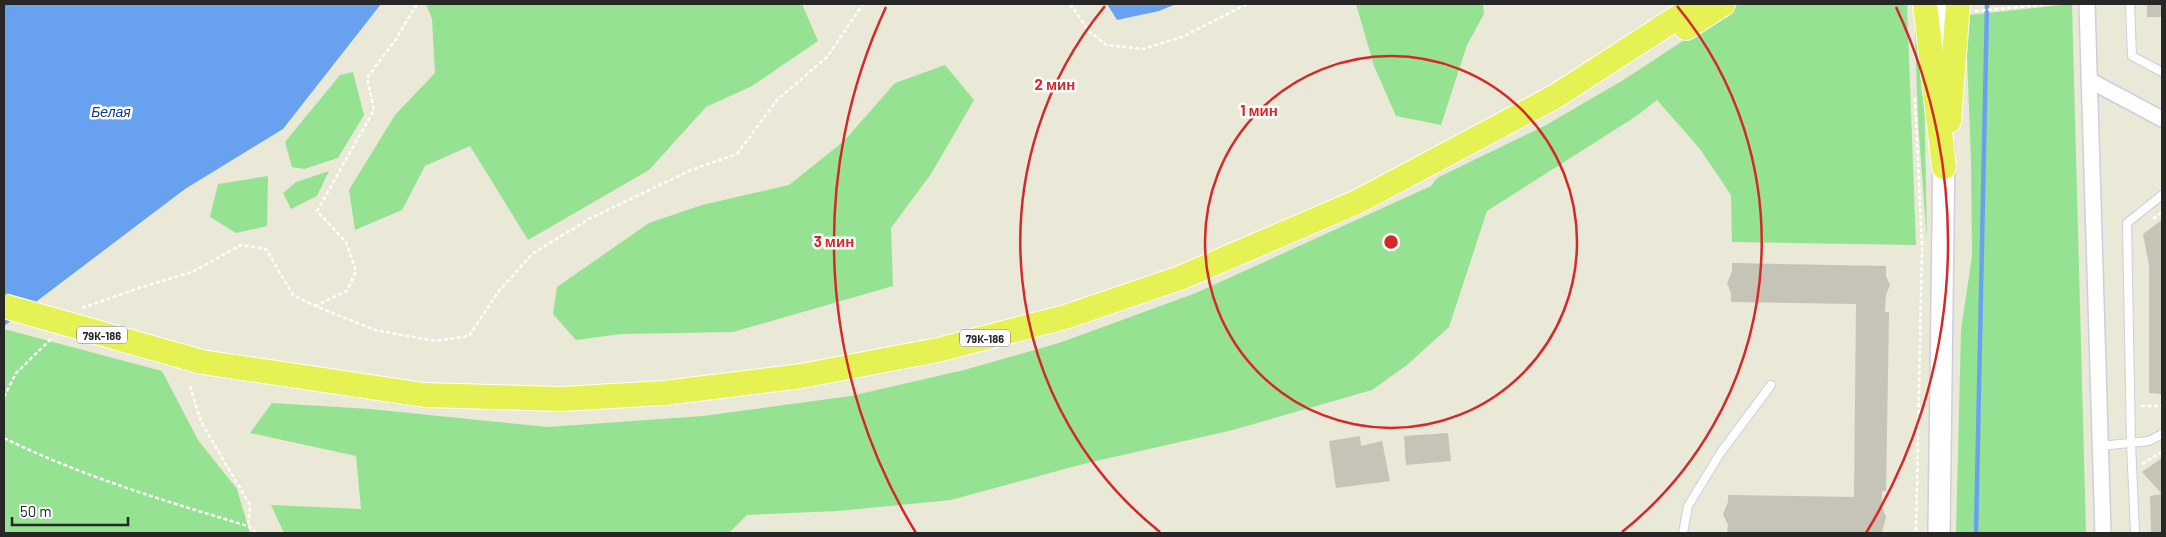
<svg xmlns="http://www.w3.org/2000/svg" width="2166" height="537" viewBox="0 0 2166 537" font-family="Barlow,sans-serif">
	<style>
		.green { fill: #95e392 }
		.water { fill: #67a1f0 }
		.lines { fill: none; stroke-linecap: round; stroke-linejoin: round }
		.stream { stroke: #67a1f0; stroke-width: 4.5 }
		.building { fill: #c5c4b7 }
		.lane-casing { stroke: #cfcde1; stroke-width: 10 }
		.street-casing { stroke: #cfcde1; stroke-width: 18 }
		.secondary-casing { stroke: #cfcde1; stroke-width: 24 }
		.primary-casing { stroke: #fff; stroke-width: 26 }
		.path { stroke: #fff; stroke-width: 2.5; stroke-dasharray: 4 2.5; stroke-linecap: butt }
		.lane { stroke: #fff; stroke-width: 8 }
		.street { stroke: #fff; stroke-width: 15 }
		.secondary { stroke: #fff; stroke-width: 21 }
		.primary { stroke: #e6f254; stroke-width: 24 }
		.primary-bridge-casing { stroke: #fff; stroke-width: 26; stroke-linecap: butt }
		.primary-bridge { stroke: #e6f254; stroke-width: 24 }
		.ring { fill: none; stroke: #d62828; stroke-width: 2.5 }
		.labels { text-anchor: middle; dominant-baseline: central; stroke-width: 5; stroke-linejoin: round; paint-order: stroke }
		.shield { fill: #fff; stroke: #686868; stroke-width: 1 }
		.shield-label { font-size: 11px; font-weight: bold; fill: #272727 }
		.water-label { font-size: 14px; font-style: italic; fill: #0b3b97; stroke: #fff }
		.centre { fill: #d62828; stroke: #fff; stroke-width: 2.5 }
		.ring-label { font-size: 15px; text-anchor: middle; font-weight: bold; fill: #d62828; stroke: #fff; stroke-width: 5; stroke-linejoin: round; paint-order: stroke }
	</style>
	<rect width="100%" height="100%" fill="#eae8d7"/>
	<!-- green -->
	<g class="green">
		<path d="M 426,4 L 802,4 L 818,41 L 752,86 L 706,107 L 649,170 L 528,240 L 470,146 L 425,166 L 402,210 L 355,230 L 349,190 L 395,115 L 435,73 L 432,19 Z"/>
		<path d="M 1356,4 L 1483,4 L 1484,14 L 1467,45 L 1441,125 L 1396,116 L 1374,66 Z"/>
		<path d="M 1739,4 L 1907,4 L 1916,245 L 1732,242 L 1731,195 L 1700,149 L 1657,100 L 1635,117 L 1487,211 L 1449,327 L 1407,365 L 1372,390 L 1233,430 L 1087,463 L 951,500 L 838,511 L 747,515 L 729,533 L 284,533 L 271,505 L 361,509 L 356,456 L 250,433 L 272,403 L 370,409 L 548,427 L 703,416 L 851,396 L 964,370 L 1059,343 L 1196,293 L 1431,186 L 1437,178 L 1546,125 L 1625,79 Z"/>
		<path d="M 1914,4 L 1923,31 L 1927,241 L 1918,122 Z"/>
		<path d="M 1965,4 L 1969,15 L 2072,4 L 2086,533 L 1956,533 L 1961,330 L 1972,256 L 1971,160 Z"/>
		<path d="M 945,65 L 974,100 L 931,174 L 891,228 L 893,286 L 733,332 L 621,334 L 576,340 L 553,314 L 557,287 L 649,223 L 702,205 L 789,185 L 844,141 L 895,83 Z"/>
		<path d="M 353,72 L 364,115 L 338,158 L 304,169 L 292,167 L 285,142 L 340,75 Z"/>
		<path d="M 329,171 L 317,196 L 291,209 L 283,193 L 296,182 Z"/>
		<path d="M 268,176 L 267,226 L 236,233 L 210,217 L 218,184 Z"/>
		<path d="M 4,329 L 162,371 L 198,440 L 237,489 L 250,533 L 4,533 Z"/>
	</g>
	<!-- water -->
	<g class="water">
		<path d="M 4,4 L 381,4 L 283,129 L 185,189 L 4,326 Z"/>
		<path d="M 1107,4 L 1176,4 L 1159,11 L 1117,20 Z"/>
	</g>
	<g class="lines">
		<!-- stream -->
		<path class="stream" d="M 1976,533 L 1987,4"/>
	</g>
	<!-- building -->
	<g class="building">
		<rect x="2147" y="4" width="15" height="13"/>
		<path d="M 2162,220 L 2162,394 L 2149,393 L 2149,265 L 2143,234 Z"/>
		<path d="M 1732,263 L 1886,266 L 1886,276 L 1890,285 L 1886,295 L 1885,312 L 1889,312 L 1886,491 L 1882,491 L 1882,507 L 1886,517 L 1882,533 L 1727,533 L 1728,525 L 1723,514 L 1728,502 L 1728,495 L 1854,497 L 1856,304 L 1731,302 L 1731,293 L 1727,283 L 1732,272 Z"/>
		<path d="M 1448,433 L 1451,461 L 1406,465 L 1404,436 Z"/>
		<path d="M 1360,436 L 1361,446 L 1382,441 L 1390,481 L 1336,488 L 1329,441 Z"/>
		<path d="M 2162,458 L 2162,533 L 2151,533 L 2150,496 L 2162,494 L 2142,472 Z"/>
	</g>
	<g class="lines">
		<defs>
			<g id="lane">
				<path d="M 2130,4 L 2132,56 L 2162,72"/>
				<path d="M 2100,446 L 2149,441 L 2162,434"/>
				<path d="M 1683,533 L 1688,506 L 1721,452 L 1771,385"/>
				<path d="M 2135,533 L 2131,443 L 2127,223 L 2162,195"/>
			</g>
			<g id="street">
				<path d="M 2087,4 L 2103,533"/>
				<path d="M 2089,80 L 2162,119"/>
			</g>
			<g id="secondary">
				<path d="M 1939,4 L 1942,63"/>
				<path d="M 1939,533 L 1944,149"/>
			</g>
			<g id="primary">
				<path d="M 1925,4 L 1944,167"/>
				<path d="M 1686,28 L 1723,4"/>
				<path d="M 1949,121 L 1958,4"/>
				<path d="M 202,362 L 424,395 L 562,399 L 664,393 L 801,376 L 938,350 L 1065,317 L 1180,278 L 1357,202 L 1556,96 L 1698,4"/>
			</g>
		</defs>
		<!-- lane casing -->
		<use href="#lane" class="lane-casing"/>
		<!-- street casing -->
		<use href="#street" class="street-casing"/>
		<!-- secondary casing -->
		<use href="#secondary" class="secondary-casing"/>
		<!-- primary casing -->
		<use href="#primary" class="primary-casing"/>
		<!-- path -->
		<g class="path">
			<path d="M 1070,4 L 1089,31 L 1106,45 L 1143,49 L 1182,37 L 1247,4"/>
			<path d="M 1975,11 L 2051,4"/>
			<path d="M 1915,98 L 1922,247 L 1916,533"/>
			<path d="M 2153,219 L 2162,212"/>
			<path d="M 315,306 L 347,291 L 356,271 L 346,242 L 317,211 L 374,110 L 367,78 L 396,39 L 417,4"/>
			<path d="M 82,308 L 142,287 L 192,272 L 241,245 L 266,249 L 293,295 L 315,306 L 375,330 L 435,341 L 469,336 L 499,291 L 532,254 L 589,219 L 691,170 L 737,154 L 777,100 L 827,57 L 863,4"/>
			<path d="M 190,386 L 201,422 L 250,505 L 248,526"/>
			<path d="M 4,397 L 16,373 L 51,339"/>
			<path d="M 2141,406 L 2162,406"/>
			<path d="M 4,438 C 81,476 165,501 248,526 L 256,533"/>
			<path d="M 2142,464 L 2162,452"/>
		</g>
		<!-- lane -->
		<use href="#lane" class="lane"/>
		<!-- street -->
		<use href="#street" class="street"/>
		<!-- secondary -->
		<use href="#secondary" class="secondary"/>
		<!-- primary -->
		<use href="#primary" class="primary"/>
		<defs>
			<path id="primary-bridge" d="M 4,306 L 202,362"/>
		</defs>
		<!-- primary-bridge casing -->
		<use href="#primary-bridge" class="primary-bridge-casing"/>
		<!-- primary-bridge -->
		<use href="#primary-bridge" class="primary-bridge"/>
	</g>
	<!-- distance rings -->
	<g class="ring">
		<circle cx="1391" cy="242" r="186"/>
		<path d="M1160 532A371 371 0 0 1 1105 6M1677 6A371 371 0 0 1 1622 532"/>
		<path d="M916 533A557 557 0 0 1 886 7M1896 7A557 557 0 0 1 1866 533"/>
	</g>
	<g class="labels">
		<!-- shield labels -->
		<g class="shield">
			<rect x="77" y="326.5" width="50" height="17" rx="4"/>
			<rect x="960" y="329.5" width="50" height="17" rx="4"/>
		</g>
		<g class="shield-label">
			<text x="102" y="335">79К-186</text>
			<text x="985" y="338">79К-186</text>
		</g>
		<!-- water labels -->
		<g class="water-label">
			<text x="111" y="111">Белая</text>
		</g>
	</g>
	<circle cx="1391" cy="242" r="8" class="centre"/>
	<g class="ring-label">
		<text x="1055" y="90">2 мин</text>
		<text x="1259" y="116">1 мин</text>
		<text x="834" y="247">3 мин</text>
	</g>
	<!-- border -->
	<rect width="2166" height="537" fill="none" stroke="#272727" stroke-width="10"/>
	<!-- scale -->
	<path d="M12 517v8h116v-8" fill="none" stroke="#272727" stroke-width="2.5"/>
	<text x="20" y="517" font-size="15" fill="#272727" stroke="#ffffff" stroke-width="4" paint-order="stroke">50 m</text>
</svg>
